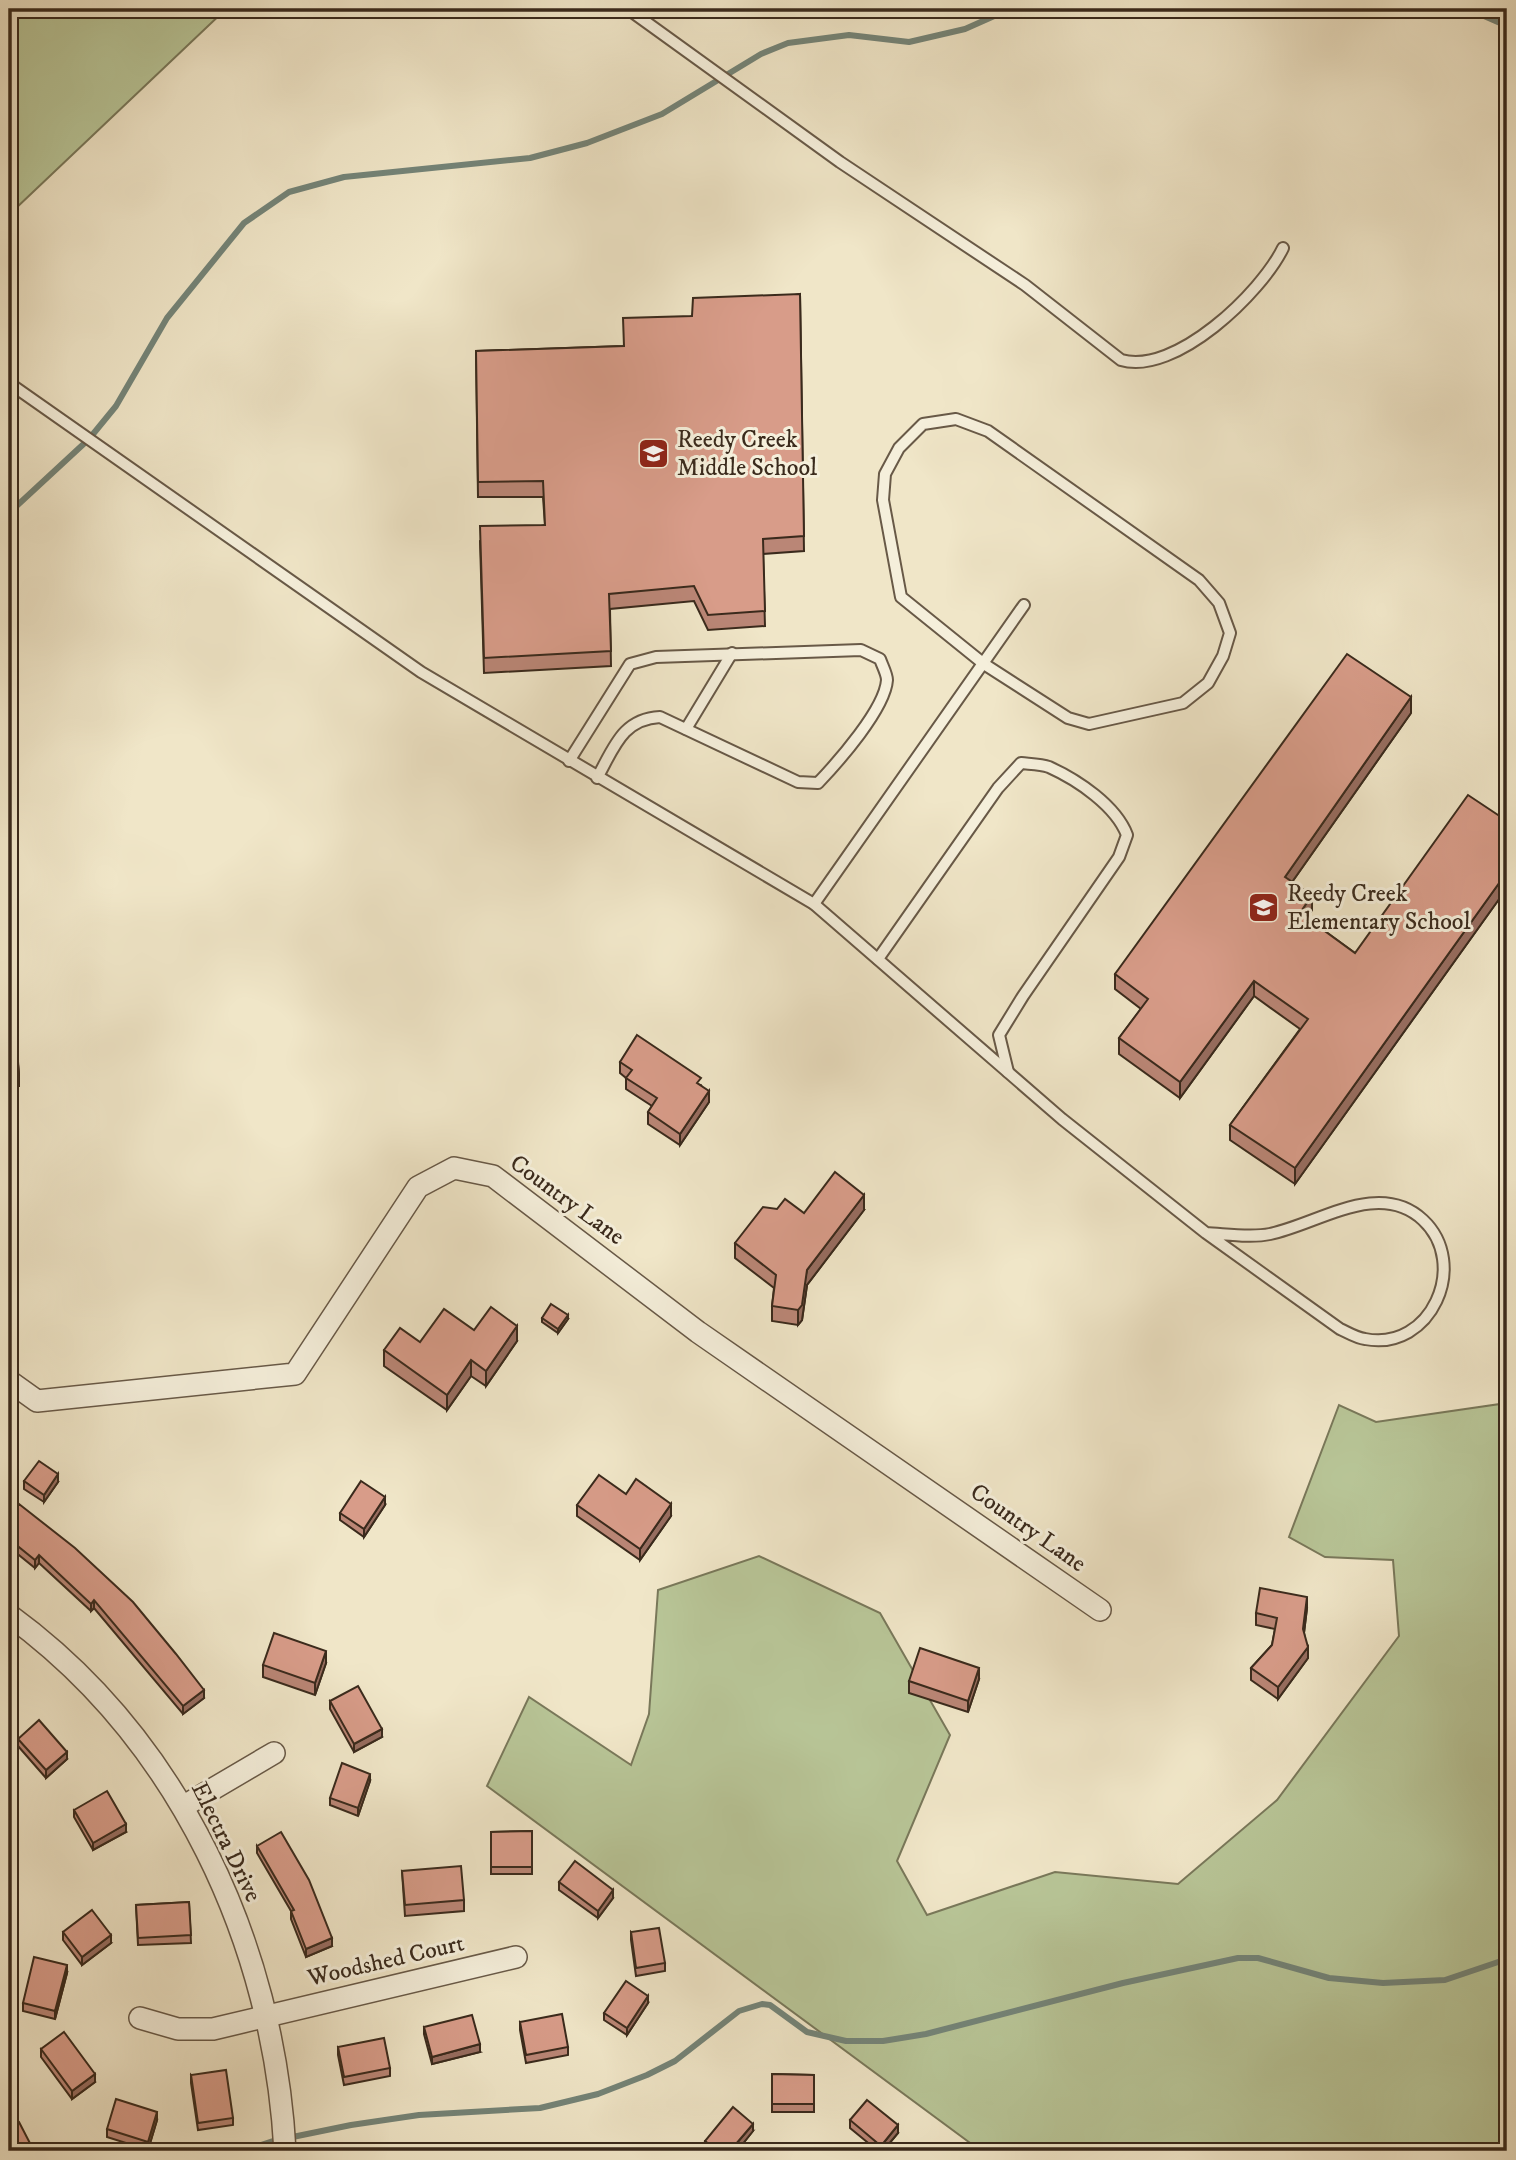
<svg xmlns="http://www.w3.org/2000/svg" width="1516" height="2160" viewBox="0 0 1516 2160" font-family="'IM FELL DW Pica',serif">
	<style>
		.green { fill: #b8c597; stroke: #79785a; stroke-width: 2 }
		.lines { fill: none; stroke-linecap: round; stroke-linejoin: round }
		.stream { stroke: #748478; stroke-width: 6 }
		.lane-casing { stroke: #685947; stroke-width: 14 }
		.street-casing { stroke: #685947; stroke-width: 24 }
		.lane { stroke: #f5efdb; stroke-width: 10 }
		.street { stroke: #f5efdb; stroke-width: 21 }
		.wall { fill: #ba8676; stroke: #3a2a1c; stroke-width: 2 }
		.shaded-wall { fill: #976d60; stroke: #3a2a1c; stroke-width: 2 }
		.building { fill: #d89c89; stroke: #3a2a1c; stroke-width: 2 }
		.labels { text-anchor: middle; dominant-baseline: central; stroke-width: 6; stroke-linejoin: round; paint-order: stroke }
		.poi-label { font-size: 24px; fill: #3a2a1c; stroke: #f5efdb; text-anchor: start }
		.street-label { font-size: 24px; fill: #3a2a1c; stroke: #f5efdb }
	</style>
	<rect width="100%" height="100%" fill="#f0e6c8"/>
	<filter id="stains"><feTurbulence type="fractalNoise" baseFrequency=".00286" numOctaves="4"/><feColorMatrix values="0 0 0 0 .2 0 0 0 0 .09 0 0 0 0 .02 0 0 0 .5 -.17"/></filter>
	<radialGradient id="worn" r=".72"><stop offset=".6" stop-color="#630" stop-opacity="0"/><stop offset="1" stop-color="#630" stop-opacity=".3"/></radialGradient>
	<!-- green -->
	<g class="green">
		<path d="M 9,9 L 226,9 L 14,210 L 9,204 Z"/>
		<path d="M 1507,1403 L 1507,2151 L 981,2151 L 487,1786 L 529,1697 L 631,1765 L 649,1714 L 658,1590 L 759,1556 L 880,1613 L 950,1735 L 897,1861 L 927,1915 L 1055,1872 L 1178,1884 L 1277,1800 L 1399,1636 L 1393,1560 L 1325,1557 L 1289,1537 L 1339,1405 L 1376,1422 Z"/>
	</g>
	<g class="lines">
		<!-- stream -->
		<g class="stream">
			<path d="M 1468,9 L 1507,26"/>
			<path d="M 9,513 L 89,439 L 116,406 L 167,318 L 244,223 L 289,192 L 344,177 L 530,158 L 587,143 L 662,114 L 761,54 L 788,43 L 849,35 L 909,42 L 965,29 L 1010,9"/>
			<path d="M 243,2151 L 273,2141 L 351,2125 L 419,2115 L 540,2108 L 598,2094 L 647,2075 L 675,2061 L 739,2011 L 762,2004 L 770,2005 L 807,2032 L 846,2041 L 883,2041 L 926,2034 L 1123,1983 L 1238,1958 L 1258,1958 L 1329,1978 L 1383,1983 L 1445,1980 L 1507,1959"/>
		</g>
		<defs>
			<g id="lane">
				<path d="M 628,9 L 840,162 L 1025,285 L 1121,360 C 1175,376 1261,293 1283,248"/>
				<path d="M 9,383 L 421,672 L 814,904 L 1062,1119 L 1206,1233 L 1340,1329 C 1347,1332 1356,1338 1365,1339 C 1431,1352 1470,1264 1423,1220 C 1379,1179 1318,1224 1270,1234 C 1251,1238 1226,1234 1206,1233"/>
				<path d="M 956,419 L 988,431 L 1199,580 L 1219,603 L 1230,633 L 1223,656 L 1208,683 L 1183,703 L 1089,724 L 1068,718 L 984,664 L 901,597 L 883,500 L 885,474 L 899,448 L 923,424 Z"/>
				<path d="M 686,729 L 732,653"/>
				<path d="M 569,761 L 630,664 L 656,657 L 861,650 L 880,659 C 882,665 887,674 887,680 C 885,709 838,762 818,783 L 798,782 L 660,717 C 622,719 614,748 597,778"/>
				<path d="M 814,904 L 1024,605"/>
				<path d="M 878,959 L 998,788 L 1021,763 C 1030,764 1041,764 1049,767 C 1078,780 1116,806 1127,835 L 1119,857 L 1023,996 L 999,1035 L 1008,1072"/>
			</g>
			<g id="street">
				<path d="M 9,1381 L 37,1401 L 295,1374 L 418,1187 L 454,1168 L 493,1176 L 698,1332 L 1100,1610"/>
				<path d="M 9,1615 C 179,1739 274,1944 285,2151"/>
				<path d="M 184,1806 L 274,1753"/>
				<path d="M 140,2018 L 178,2029 L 213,2029 L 516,1957"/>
			</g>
		</defs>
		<!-- lane casing -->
		<use href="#lane" class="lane-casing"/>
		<!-- street casing -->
		<use href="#street" class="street-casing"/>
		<!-- lane -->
		<use href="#lane" class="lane"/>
		<!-- street -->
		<use href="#street" class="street"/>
	</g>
	<!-- wall -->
	<g class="wall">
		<path d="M 800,294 L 804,551 L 763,554 L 765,626 L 708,630 L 694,601 L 610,609 L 611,666 L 484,673 L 480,541 L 545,525 L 543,497 L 478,497 L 476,351 L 623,346 L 692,316 Z"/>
		<path d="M 1411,713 L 1292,882 L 1312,910 L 1307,918 L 1355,953 L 1507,821 L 1507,888 L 1295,1184 L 1230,1140 L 1230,1125 L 1300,1029 L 1254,996 L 1180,1098 L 1119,1054 L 1119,1038 L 1141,1009 L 1115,989 L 1115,974 Z"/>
		<path d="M 9,975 L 19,1074 L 19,1086 L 9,1086 Z"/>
		<path d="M 620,1062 L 701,1085 L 709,1102 L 680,1145 L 648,1124 L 648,1112 L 652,1106 L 626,1089 L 626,1078 L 620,1073 Z"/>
		<path d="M 864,1210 L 807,1285 L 802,1320 L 798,1325 L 772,1321 L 772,1306 L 774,1288 L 735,1258 L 735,1243 L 804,1213 Z"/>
		<path d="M 542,1318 L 568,1319 L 558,1333 L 542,1322 Z"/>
		<path d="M 474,1330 L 517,1341 L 486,1386 L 471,1376 L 447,1410 L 384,1366 L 384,1350 Z"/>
		<path d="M 24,1481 L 58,1482 L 44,1502 L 24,1489 Z"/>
		<path d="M 626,1494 L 671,1516 L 640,1560 L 577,1516 L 577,1505 Z"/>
		<path d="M 385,1505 L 364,1537 L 340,1520 L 340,1513 Z"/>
		<path d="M 9,1517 L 204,1698 L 183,1714 L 94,1608 L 91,1611 L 39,1563 L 35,1568 L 9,1547 Z"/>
		<path d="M 1307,1608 L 1304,1633 L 1308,1658 L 1278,1699 L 1251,1680 L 1251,1668 L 1272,1645 L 1275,1629 L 1256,1625 L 1256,1613 Z"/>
		<path d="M 326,1663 L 315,1695 L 263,1677 L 263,1665 Z"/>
		<path d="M 979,1679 L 968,1712 L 909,1693 L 909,1681 Z"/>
		<path d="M 330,1701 L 382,1737 L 354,1752 L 330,1709 Z"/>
		<path d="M 18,1739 L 67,1759 L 46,1778 L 18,1746 Z"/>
		<path d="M 370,1781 L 358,1816 L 330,1805 L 330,1798 Z"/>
		<path d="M 74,1810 L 126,1832 L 93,1850 L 74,1817 Z"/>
		<path d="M 532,1831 L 532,1874 L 491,1874 L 491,1832 Z"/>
		<path d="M 257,1846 L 332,1946 L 306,1957 L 291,1919 L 291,1911 L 257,1853 Z"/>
		<path d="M 402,1871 L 464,1900 L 464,1911 L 405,1916 Z"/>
		<path d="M 559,1882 L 613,1898 L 598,1918 L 559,1890 Z"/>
		<path d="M 189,1902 L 191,1943 L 138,1945 L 136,1905 Z"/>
		<path d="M 63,1932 L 111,1943 L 82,1965 L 63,1940 Z"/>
		<path d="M 631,1932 L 665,1963 L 665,1971 L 636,1976 L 631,1940 Z"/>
		<path d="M 67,1973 L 55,2019 L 23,2011 L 23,2003 Z"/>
		<path d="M 648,2003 L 627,2035 L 604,2020 L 604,2013 Z"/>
		<path d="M 520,2022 L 568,2047 L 568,2055 L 526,2063 L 520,2030 Z"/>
		<path d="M 424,2027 L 480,2052 L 432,2064 L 424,2034 Z"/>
		<path d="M 338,2047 L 390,2068 L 390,2076 L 344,2085 L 338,2055 Z"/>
		<path d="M 41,2049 L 95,2082 L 72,2099 L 41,2057 Z"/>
		<path d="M 772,2074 L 814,2075 L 814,2112 L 772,2112 Z"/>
		<path d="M 191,2075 L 233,2118 L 233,2125 L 198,2130 L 191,2083 Z"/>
		<path d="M 157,2120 L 148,2150 L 107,2137 L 107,2129 Z"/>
		<path d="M 850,2120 L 898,2133 L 883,2151 L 878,2151 L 850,2128 Z"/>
		<path d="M 753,2131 L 737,2151 L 708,2151 L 705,2148 L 705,2141 Z"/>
	</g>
	<!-- shaded-wall -->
	<g class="shaded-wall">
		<path d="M 1411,697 L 1411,713 L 1285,892 L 1285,877 Z"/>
		<path d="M 1507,872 L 1507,888 L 1295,1184 L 1295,1168 Z"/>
		<path d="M 1312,895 L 1312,910 L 1300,928 L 1300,913 Z"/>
		<path d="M 1254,981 L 1254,996 L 1180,1098 L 1180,1082 Z"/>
		<path d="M 709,1091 L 709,1102 L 680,1145 L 680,1134 Z"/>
		<path d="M 864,1195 L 864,1210 L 807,1285 L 802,1320 L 798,1325 L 798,1310 L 807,1270 Z"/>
		<path d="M 568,1315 L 568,1319 L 558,1333 L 558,1329 Z"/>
		<path d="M 517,1326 L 517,1341 L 486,1386 L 486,1371 Z"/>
		<path d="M 471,1360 L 471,1376 L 447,1410 L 447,1395 Z"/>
		<path d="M 58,1474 L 58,1482 L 44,1502 L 44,1495 Z"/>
		<path d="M 385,1497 L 385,1505 L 364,1537 L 364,1529 Z"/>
		<path d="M 671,1504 L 671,1516 L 640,1560 L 640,1549 Z"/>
		<path d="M 39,1555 L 39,1563 L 35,1568 L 35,1560 Z"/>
		<path d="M 1307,1597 L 1307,1608 L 1303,1641 L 1303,1629 Z"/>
		<path d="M 94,1600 L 94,1608 L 91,1611 L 91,1604 Z"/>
		<path d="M 1308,1647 L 1308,1658 L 1278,1699 L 1278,1687 Z"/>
		<path d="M 326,1651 L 326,1663 L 315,1695 L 315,1683 Z"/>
		<path d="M 979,1668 L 979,1679 L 968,1712 L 968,1701 Z"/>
		<path d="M 204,1690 L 204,1698 L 183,1714 L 183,1706 Z"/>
		<path d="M 382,1729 L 382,1737 L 354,1752 L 354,1744 Z"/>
		<path d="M 67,1752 L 67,1759 L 46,1778 L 46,1770 Z"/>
		<path d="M 370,1774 L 370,1781 L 358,1816 L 358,1808 Z"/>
		<path d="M 126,1824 L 126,1832 L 93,1850 L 93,1843 Z"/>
		<path d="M 613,1890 L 613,1898 L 598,1918 L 598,1911 Z"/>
		<path d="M 111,1935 L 111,1943 L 82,1965 L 82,1957 Z"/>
		<path d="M 332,1938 L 332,1946 L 306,1957 L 306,1949 Z"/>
		<path d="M 67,1965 L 67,1973 L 55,2019 L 55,2011 Z"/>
		<path d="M 648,1996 L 648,2003 L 627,2035 L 627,2028 Z"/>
		<path d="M 480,2044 L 480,2052 L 432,2064 L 432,2057 Z"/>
		<path d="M 95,2074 L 95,2082 L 72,2099 L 72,2091 Z"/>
		<path d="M 157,2112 L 157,2120 L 148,2150 L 148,2142 Z"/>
		<path d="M 753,2124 L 753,2131 L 737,2151 L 730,2151 Z"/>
		<path d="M 898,2125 L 898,2133 L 883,2151 L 881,2151 L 881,2146 Z"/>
	</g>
	<!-- building -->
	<g class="building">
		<path d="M 800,294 L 804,536 L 763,539 L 765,611 L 708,615 L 694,586 L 609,594 L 611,651 L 484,658 L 480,526 L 545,525 L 543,481 L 478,482 L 476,351 L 624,346 L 623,318 L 692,316 L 693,298 Z"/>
		<path d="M 1347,654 L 1411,697 L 1285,877 L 1312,895 L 1300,913 L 1355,953 L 1468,795 L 1507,821 L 1507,872 L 1295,1168 L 1230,1125 L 1308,1019 L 1254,981 L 1180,1082 L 1119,1038 L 1148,999 L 1115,974 Z"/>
		<path d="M 11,974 L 19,1074 L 9,1075 L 9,975 Z"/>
		<path d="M 637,1035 L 701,1078 L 697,1083 L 709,1091 L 680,1134 L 648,1112 L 657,1098 L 626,1078 L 632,1070 L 620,1062 Z"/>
		<path d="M 835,1172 L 864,1195 L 807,1270 L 802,1305 L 798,1310 L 772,1306 L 776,1275 L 735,1243 L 763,1207 L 777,1209 L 785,1199 L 804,1213 Z"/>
		<path d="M 551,1304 L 568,1315 L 558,1329 L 542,1318 Z"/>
		<path d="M 491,1307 L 517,1326 L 486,1371 L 471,1360 L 447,1395 L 384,1350 L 400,1328 L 420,1342 L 444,1309 L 474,1330 Z"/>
		<path d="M 39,1461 L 58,1474 L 44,1495 L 24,1481 Z"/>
		<path d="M 599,1475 L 626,1494 L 636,1479 L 671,1504 L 640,1549 L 577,1505 Z"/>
		<path d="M 361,1481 L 385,1497 L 364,1529 L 340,1513 Z"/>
		<path d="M 19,1504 L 75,1548 L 133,1602 L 176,1654 L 204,1690 L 183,1706 L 94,1600 L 91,1604 L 39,1555 L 35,1560 L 9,1539 L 9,1517 Z"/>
		<path d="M 1260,1588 L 1307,1597 L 1303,1629 L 1308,1647 L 1278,1687 L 1251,1668 L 1272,1645 L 1277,1618 L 1256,1613 Z"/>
		<path d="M 274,1633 L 326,1651 L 315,1683 L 263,1665 Z"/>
		<path d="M 920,1648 L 979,1668 L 968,1701 L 909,1681 Z"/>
		<path d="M 358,1686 L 382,1729 L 354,1744 L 330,1701 Z"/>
		<path d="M 39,1720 L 67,1752 L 46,1770 L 18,1739 Z"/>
		<path d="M 342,1763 L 370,1774 L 358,1808 L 330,1798 Z"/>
		<path d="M 107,1791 L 126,1824 L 93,1843 L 74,1810 Z"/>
		<path d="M 532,1831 L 532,1867 L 491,1867 L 491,1832 Z"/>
		<path d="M 281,1832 L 309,1880 L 332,1938 L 306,1949 L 291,1911 L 294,1910 L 257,1846 Z"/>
		<path d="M 575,1861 L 613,1890 L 598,1911 L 559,1882 Z"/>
		<path d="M 461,1866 L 464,1900 L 405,1905 L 402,1871 Z"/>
		<path d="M 189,1902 L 191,1935 L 138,1938 L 136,1905 Z"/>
		<path d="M 92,1910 L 111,1935 L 82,1957 L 63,1932 Z"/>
		<path d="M 659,1928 L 665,1963 L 636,1968 L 631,1932 Z"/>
		<path d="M 34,1957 L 67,1965 L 55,2011 L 23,2003 Z"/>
		<path d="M 626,1981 L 648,1996 L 627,2028 L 604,2013 Z"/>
		<path d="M 562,2014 L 568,2047 L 526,2055 L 520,2022 Z"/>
		<path d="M 472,2015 L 480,2044 L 432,2057 L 424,2027 Z"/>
		<path d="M 64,2032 L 95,2074 L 72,2091 L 41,2049 Z"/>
		<path d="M 384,2038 L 390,2068 L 344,2077 L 338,2047 Z"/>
		<path d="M 226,2070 L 233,2118 L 198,2123 L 191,2075 Z"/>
		<path d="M 772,2074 L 814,2075 L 814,2104 L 772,2104 Z"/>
		<path d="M 116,2099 L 157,2112 L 148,2142 L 107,2129 Z"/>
		<path d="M 867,2100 L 898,2125 L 881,2146 L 850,2120 Z"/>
		<path d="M 733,2107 L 753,2124 L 730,2151 L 718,2151 L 705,2141 Z"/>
		<path d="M 19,2122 L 34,2151 L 9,2151 L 9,2127 Z"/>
		<path d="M 925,2147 L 927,2151 L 912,2151 Z"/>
	</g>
	<!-- icons -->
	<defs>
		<symbol id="school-square" viewBox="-11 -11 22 22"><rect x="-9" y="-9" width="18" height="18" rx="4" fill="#8f2418" stroke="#f5efdb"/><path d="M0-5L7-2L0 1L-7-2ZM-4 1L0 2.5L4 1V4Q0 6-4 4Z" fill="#fff"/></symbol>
	</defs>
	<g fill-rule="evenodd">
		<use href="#school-square" x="636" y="436" width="35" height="35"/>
		<use href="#school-square" x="1246" y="890" width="35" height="35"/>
	</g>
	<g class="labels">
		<!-- poi labels -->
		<g class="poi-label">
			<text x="677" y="440">Reedy Creek<tspan x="677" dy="28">Middle School</tspan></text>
			<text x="1287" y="894">Reedy Creek<tspan x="1287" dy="28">Elementary School</tspan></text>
		</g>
		<!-- street labels -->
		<g class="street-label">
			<text transform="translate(567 1200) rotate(36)">Country Lane</text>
			<text transform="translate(1028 1528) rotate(35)">Country Lane</text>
			<text transform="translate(226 1842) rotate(64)">Electra Drive</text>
			<text transform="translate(386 1961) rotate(-13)">Woodshed Court</text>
		</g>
	</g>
	<!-- margin -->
	<rect width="1516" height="2160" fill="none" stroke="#f0e6c8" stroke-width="35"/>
	<rect x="10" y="10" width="1495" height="2139" fill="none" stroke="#3a2a1c" stroke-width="3.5"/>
	<rect x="18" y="18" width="1481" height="2125" fill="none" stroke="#3a2a1c" stroke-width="2"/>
	<rect width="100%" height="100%" filter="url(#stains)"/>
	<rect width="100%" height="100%" fill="url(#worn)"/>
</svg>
